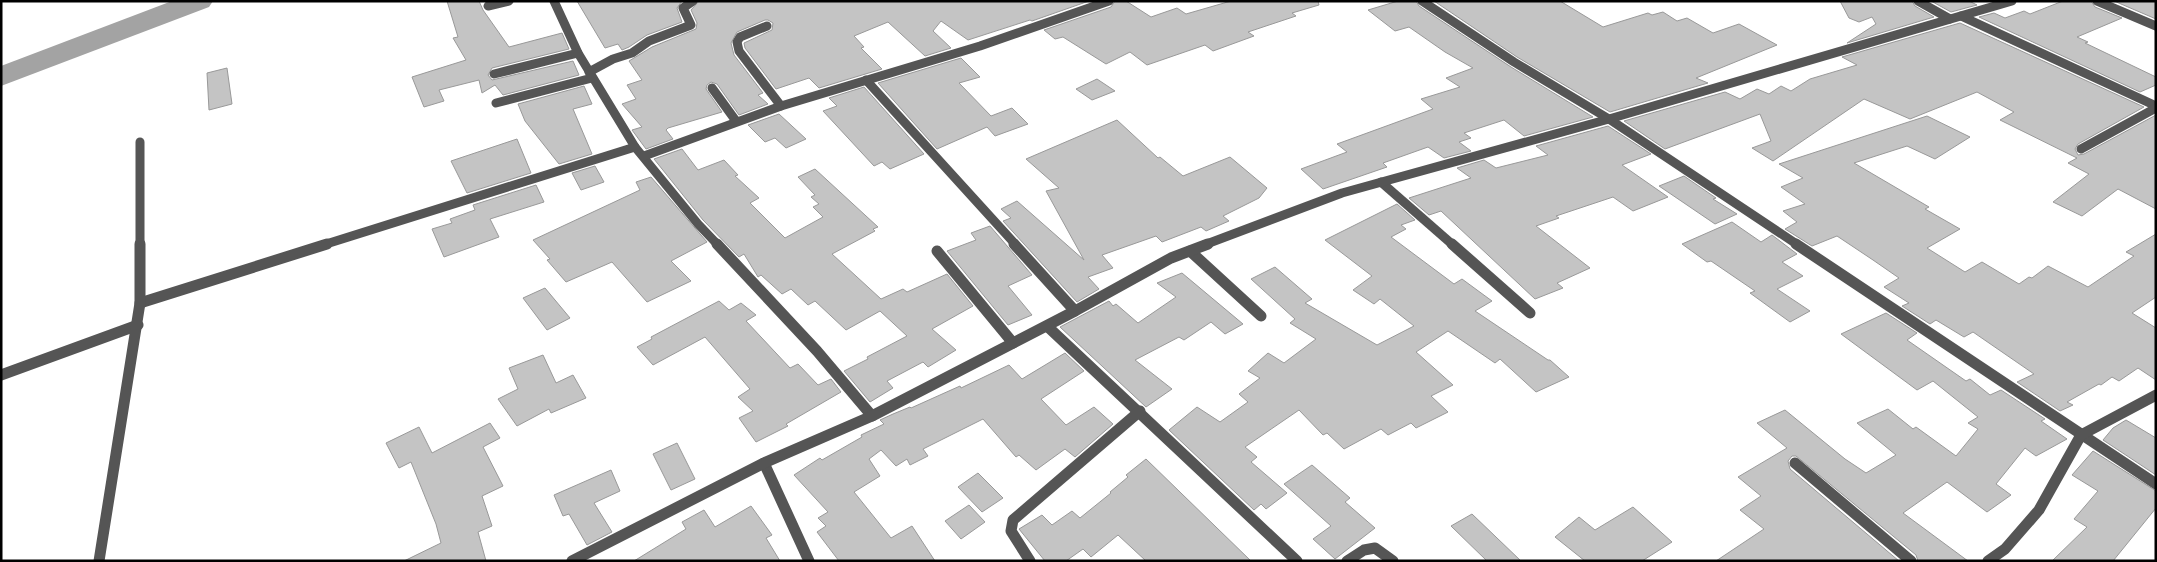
<svg xmlns="http://www.w3.org/2000/svg" width="2157" height="562" viewBox="0 0 2157 562" font-family="'Space Grotesk',sans-serif">
	<style>
		.lines { fill: none; stroke-linecap: round; stroke-linejoin: round }
		.river { fill: #a3a3a3; fill-rule: evenodd }
		.building { fill: #c4c4c4; stroke: #999 }
		.service-far1 { stroke: #555; stroke-width: 9 }
		.service { stroke: #555; stroke-width: 11 }
		.minor-far1 { stroke: #555; stroke-width: 9 }
		.minor { stroke: #555; stroke-width: 11 }
	</style>
	<rect width="100%" height="100%" fill="#fff"/>
	<g class="lines">
		<!-- river -->
		<path class="river" d="M 172,1 L 213,1 L 209,7 L 1,86 L 1,66 Z"/>
	</g>
	<!-- building -->
	<g class="building">
		<path d="M 447,1 L 479,1 L 483,10 L 509,47 L 562,33 L 569,49 L 492,68 L 488,75 L 492,80 L 573,61 L 579,75 L 503,95 L 495,85 L 482,93 L 479,80 L 439,90 L 444,101 L 424,107 L 412,77 L 466,60 L 453,38 L 458,37 Z"/>
		<path d="M 577,1 L 682,1 L 677,8 L 682,22 L 647,35 L 629,47 L 622,50 L 618,44 L 605,48 Z"/>
		<path d="M 699,1 L 1089,1 L 1032,21 L 1030,20 L 968,40 L 941,21 L 933,31 L 951,48 L 925,56 L 888,22 L 854,36 L 864,47 L 861,48 L 882,69 L 819,88 L 809,78 L 776,89 L 745,48 L 744,43 L 772,30 L 773,23 L 768,20 L 765,20 L 737,32 L 731,43 L 734,55 L 763,93 L 758,95 L 768,104 L 739,115 L 717,84 L 711,82 L 707,85 L 706,89 L 722,112 L 668,128 L 666,130 L 673,139 L 646,149 L 632,130 L 642,127 L 622,104 L 636,99 L 627,85 L 642,80 L 629,61 L 652,47 L 696,29 L 697,23 L 691,10 Z"/>
		<path d="M 1115,1 L 1126,1 L 1151,17 L 1177,8 L 1186,14 L 1231,1 L 1318,1 L 1319,5 L 1292,13 L 1296,16 L 1248,32 L 1254,36 L 1213,51 L 1205,45 L 1147,65 L 1130,52 L 1106,64 L 1063,37 L 1055,39 L 1044,30 L 1111,7 Z"/>
		<path d="M 1398,1 L 1416,1 L 1419,6 L 1511,67 L 1593,117 L 1524,136 L 1504,120 L 1464,133 L 1471,138 L 1459,142 L 1471,151 L 1444,158 L 1428,147 L 1383,163 L 1387,167 L 1323,189 L 1301,169 L 1347,152 L 1337,144 L 1433,109 L 1421,99 L 1460,87 L 1446,78 L 1473,68 L 1445,52 L 1409,27 L 1395,31 L 1368,10 Z"/>
		<path d="M 1434,1 L 1560,1 L 1603,27 L 1648,13 L 1652,15 L 1663,12 L 1677,21 L 1687,18 L 1713,33 L 1739,24 L 1777,45 L 1696,78 L 1708,83 L 1610,112 L 1517,57 Z"/>
		<path d="M 1840,1 L 1912,1 L 1915,6 L 1934,17 L 1847,43 L 1876,24 L 1872,17 L 1859,22 L 1849,18 Z"/>
		<path d="M 1931,1 L 1969,1 L 1977,5 L 1951,12 Z"/>
		<path d="M 2063,1 L 2091,1 L 2095,7 L 2122,18 L 2077,37 L 2088,42 L 2085,43 L 2156,77 L 2156,85 L 2140,92 L 1979,17 L 1994,13 L 2005,18 L 2024,11 L 2030,14 Z"/>
		<path d="M 2114,1 L 2156,1 L 2156,19 Z"/>
		<path d="M 1960,23 L 2144,107 L 2078,144 L 2075,149 L 2078,155 L 2084,154 L 2156,115 L 2156,209 L 2118,189 L 2082,216 L 2053,202 L 2089,174 L 2068,163 L 2077,158 L 2000,120 L 2014,112 L 1977,92 L 1910,119 L 1864,99 L 1773,161 L 1752,148 L 1771,141 L 1760,114 L 1665,149 L 1624,121 L 1725,92 L 1740,99 L 1757,89 L 1769,94 L 1781,86 L 1791,91 L 1810,79 L 1857,65 L 1842,57 Z"/>
		<path d="M 961,58 L 980,77 L 959,83 L 991,116 L 1012,108 L 1028,124 L 995,136 L 987,127 L 937,149 L 878,83 Z"/>
		<path d="M 227,68 L 232,104 L 209,110 L 207,73 Z"/>
		<path d="M 1097,79 L 1115,91 L 1092,100 L 1076,89 Z"/>
		<path d="M 584,86 L 592,104 L 573,109 L 592,154 L 559,164 L 525,121 L 518,104 Z"/>
		<path d="M 864,87 L 924,154 L 890,169 L 882,162 L 874,166 L 823,111 L 837,106 L 829,98 Z"/>
		<path d="M 779,114 L 806,139 L 786,148 L 775,138 L 765,142 L 748,125 Z"/>
		<path d="M 1927,116 L 1970,137 L 1935,159 L 1907,146 L 1854,163 L 1929,207 L 1925,209 L 1960,229 L 1927,248 L 1965,272 L 1982,262 L 2019,284 L 2029,277 L 2032,278 L 2048,266 L 2088,287 L 2134,256 L 2126,252 L 2156,234 L 2156,297 L 2132,313 L 2156,328 L 2156,380 L 2138,368 L 2119,381 L 2112,377 L 2101,385 L 2099,384 L 2067,402 L 2073,405 L 2060,411 L 2017,382 L 2034,374 L 1973,332 L 1964,337 L 1936,320 L 1930,324 L 1902,306 L 1909,303 L 1884,287 L 1899,278 L 1873,260 L 1837,236 L 1812,246 L 1785,229 L 1797,222 L 1783,211 L 1805,204 L 1781,187 L 1803,178 L 1779,164 Z"/>
		<path d="M 1117,120 L 1158,158 L 1160,157 L 1183,176 L 1230,157 L 1267,188 L 1259,198 L 1223,216 L 1229,221 L 1206,231 L 1201,227 L 1162,242 L 1156,236 L 1102,255 L 1113,268 L 1088,277 L 1099,289 L 1077,302 L 1003,221 L 1011,218 L 1001,209 L 1017,201 L 1084,260 L 1046,191 L 1059,188 L 1026,159 Z"/>
		<path d="M 1608,126 L 1651,154 L 1622,165 L 1668,197 L 1633,211 L 1613,197 L 1556,216 L 1559,218 L 1536,226 L 1590,268 L 1557,283 L 1563,288 L 1535,299 L 1441,211 L 1429,215 L 1409,198 L 1471,178 L 1457,168 L 1484,160 L 1496,168 L 1548,155 L 1536,146 Z"/>
		<path d="M 517,139 L 531,173 L 467,193 L 451,161 Z"/>
		<path d="M 682,149 L 698,170 L 724,160 L 738,175 L 735,176 L 759,198 L 750,203 L 785,238 L 823,217 L 813,207 L 819,204 L 811,197 L 815,195 L 798,177 L 815,169 L 878,227 L 873,229 L 875,231 L 832,254 L 881,299 L 903,289 L 907,292 L 947,274 L 973,306 L 932,329 L 956,350 L 928,367 L 923,362 L 887,381 L 893,388 L 870,402 L 844,371 L 868,359 L 867,357 L 907,336 L 880,311 L 846,330 L 815,301 L 808,305 L 791,289 L 782,294 L 761,275 L 758,277 L 744,254 L 739,257 L 703,220 L 654,159 Z"/>
		<path d="M 595,166 L 604,182 L 581,190 L 572,173 Z"/>
		<path d="M 1684,176 L 1716,198 L 1713,199 L 1737,214 L 1715,224 L 1659,186 Z"/>
		<path d="M 651,177 L 707,242 L 671,261 L 691,281 L 647,302 L 612,262 L 566,282 L 547,260 L 550,259 L 533,240 L 640,190 L 636,182 Z"/>
		<path d="M 536,185 L 544,202 L 490,219 L 499,237 L 444,257 L 432,229 L 452,223 L 450,219 L 475,210 L 473,205 Z"/>
		<path d="M 1397,204 L 1415,220 L 1401,225 L 1406,229 L 1391,237 L 1454,284 L 1462,279 L 1492,301 L 1475,311 L 1548,360 L 1550,360 L 1569,377 L 1536,392 L 1500,359 L 1495,363 L 1448,331 L 1416,352 L 1453,385 L 1431,396 L 1448,412 L 1416,428 L 1411,423 L 1388,435 L 1381,429 L 1344,449 L 1327,433 L 1323,435 L 1299,410 L 1245,447 L 1257,457 L 1251,462 L 1287,493 L 1266,509 L 1261,504 L 1254,510 L 1169,430 L 1197,407 L 1220,422 L 1248,402 L 1239,394 L 1260,378 L 1248,371 L 1268,353 L 1284,363 L 1316,339 L 1290,323 L 1295,319 L 1251,279 L 1275,267 L 1312,299 L 1305,303 L 1377,345 L 1414,326 L 1380,299 L 1374,304 L 1353,290 L 1372,276 L 1325,240 Z"/>
		<path d="M 1732,222 L 1761,242 L 1772,235 L 1797,254 L 1782,262 L 1803,276 L 1777,289 L 1810,311 L 1790,322 L 1750,293 L 1755,291 L 1711,261 L 1707,262 L 1682,244 Z"/>
		<path d="M 990,226 L 1032,275 L 1008,286 L 1032,315 L 1008,325 L 947,251 L 976,240 L 971,233 Z"/>
		<path d="M 1182,273 L 1243,324 L 1225,334 L 1211,322 L 1184,340 L 1179,337 L 1135,360 L 1172,389 L 1146,407 L 1060,327 L 1109,301 L 1113,306 L 1116,304 L 1138,323 L 1176,297 L 1157,283 Z"/>
		<path d="M 545,288 L 570,318 L 547,330 L 523,298 Z"/>
		<path d="M 719,301 L 729,310 L 741,303 L 756,315 L 746,321 L 790,368 L 798,364 L 818,385 L 831,379 L 841,392 L 786,424 L 788,426 L 756,442 L 739,418 L 753,411 L 738,397 L 750,389 L 705,337 L 653,365 L 637,347 L 652,339 L 651,337 Z"/>
		<path d="M 1886,313 L 1917,333 L 1907,340 L 1966,381 L 1970,379 L 1990,395 L 2001,390 L 2045,419 L 2041,421 L 2067,439 L 2036,456 L 2025,448 L 1996,484 L 2011,495 L 1987,512 L 1947,482 L 1903,513 L 1968,561 L 1918,561 L 1916,555 L 1796,456 L 1792,456 L 1788,461 L 1790,469 L 1899,561 L 1716,561 L 1764,529 L 1740,510 L 1761,496 L 1738,477 L 1787,448 L 1757,423 L 1785,410 L 1845,459 L 1866,473 L 1896,455 L 1857,423 L 1888,409 L 1913,429 L 1916,427 L 1956,456 L 1978,429 L 1968,423 L 1978,417 L 1933,381 L 1917,390 L 1841,334 Z"/>
		<path d="M 1065,353 L 1084,371 L 1041,399 L 1066,425 L 1094,407 L 1113,424 L 1075,457 L 1065,449 L 1036,470 L 1019,455 L 1016,457 L 983,419 L 923,449 L 928,456 L 910,465 L 907,459 L 896,466 L 881,450 L 869,459 L 880,476 L 854,492 L 891,538 L 912,526 L 935,561 L 839,561 L 817,532 L 826,526 L 818,518 L 828,512 L 794,475 L 820,458 L 822,460 L 862,437 L 861,435 L 884,424 L 880,420 L 893,414 L 910,407 L 911,408 L 960,386 L 961,388 L 1009,365 L 1022,379 Z"/>
		<path d="M 543,355 L 556,383 L 573,375 L 586,398 L 551,413 L 549,409 L 517,426 L 498,399 L 518,389 L 509,368 Z"/>
		<path d="M 2126,420 L 2156,438 L 2156,475 L 2103,440 L 2113,428 Z"/>
		<path d="M 490,423 L 500,438 L 483,447 L 503,486 L 482,496 L 492,526 L 478,532 L 486,561 L 404,561 L 441,543 L 436,524 L 411,462 L 399,468 L 386,443 L 419,427 L 432,453 Z"/>
		<path d="M 677,443 L 695,479 L 671,490 L 653,454 Z"/>
		<path d="M 2093,451 L 2156,491 L 2156,508 L 2113,561 L 2052,561 L 2087,527 L 2074,519 L 2098,491 L 2072,475 Z"/>
		<path d="M 1146,459 L 1251,561 L 1146,561 L 1118,535 L 1091,557 L 1083,549 L 1066,561 L 1045,561 L 1019,529 L 1042,515 L 1052,525 L 1072,511 L 1080,518 L 1111,493 L 1110,492 L 1128,477 L 1126,475 Z"/>
		<path d="M 1312,465 L 1350,498 L 1345,502 L 1375,528 L 1335,559 L 1313,539 L 1331,526 L 1284,484 Z"/>
		<path d="M 611,470 L 620,491 L 594,503 L 612,532 L 587,545 L 569,514 L 563,516 L 554,495 Z"/>
		<path d="M 978,473 L 1003,498 L 982,512 L 958,487 Z"/>
		<path d="M 969,505 L 985,522 L 961,539 L 945,521 Z"/>
		<path d="M 751,506 L 772,535 L 766,538 L 780,561 L 634,561 L 686,529 L 682,522 L 704,510 L 715,527 Z"/>
		<path d="M 1633,507 L 1672,542 L 1642,561 L 1585,561 L 1555,537 L 1579,517 L 1595,530 Z"/>
		<path d="M 1472,514 L 1521,561 L 1487,561 L 1451,526 Z"/>
	</g>
	<g class="lines">
		<!-- service-far1 -->
		<path class="service-far1" d="M 1381,182 L 1453,245"/>
		<!-- service -->
		<g class="service">
			<path d="M 1452,244 L 1530,313"/>
			<path d="M 1190,251 L 1261,316"/>
		</g>
		<!-- minor-far1 -->
		<g class="minor-far1">
			<path d="M 554,1 L 578,53 L 635,147 L 698,224 L 718,245"/>
			<path d="M 1422,1 L 1514,62 L 1609,119 L 1798,245"/>
			<path d="M 1918,1 L 1950,19"/>
			<path d="M 2097,1 L 2156,26"/>
			<path d="M 488,6 L 509,1"/>
			<path d="M 1961,16 L 2156,106"/>
			<path d="M 767,26 L 740,37 L 737,42 L 739,51 L 781,106"/>
			<path d="M 589,72 L 613,59 L 632,53 L 649,41 L 691,25 L 683,8 L 693,1"/>
			<path d="M 494,74 L 578,53"/>
			<path d="M 866,80 L 1016,245"/>
			<path d="M 712,88 L 736,121"/>
			<path d="M 496,103 L 592,78"/>
			<path d="M 140,142 L 140,245"/>
			<path d="M 2081,149 L 2156,108"/>
			<path d="M 644,156 L 781,106 L 980,46 L 1109,1"/>
			<path d="M 323,245 L 635,147"/>
			<path d="M 1204,245 L 1342,193 L 1609,119 L 2012,1"/>
		</g>
		<!-- minor -->
		<g class="minor">
			<path d="M 717,244 L 817,351 L 872,416"/>
			<path d="M 1014,244 L 1075,311"/>
			<path d="M 1796,244 L 2156,484"/>
			<path d="M 937,251 L 1013,343"/>
			<path d="M 140,303 L 327,244"/>
			<path d="M 1047,326 L 1297,561"/>
			<path d="M 1,375 L 138,325"/>
			<path d="M 764,463 L 809,561"/>
			<path d="M 1795,463 L 1911,561"/>
			<path d="M 99,561 L 140,303 L 140,244"/>
			<path d="M 572,561 L 764,463 L 872,416 L 1075,311 L 1171,258 L 1208,244"/>
			<path d="M 1030,561 L 1011,531 L 1013,520 L 1140,411"/>
			<path d="M 1347,561 L 1364,550 L 1375,548 L 1393,561"/>
			<path d="M 1988,561 L 2005,549 L 2039,510 L 2081,435 L 2156,395"/>
		</g>
	</g>
	<!-- border -->
	<rect width="2157" height="562" fill="none" stroke="#000000" stroke-width="5"/>
</svg>
